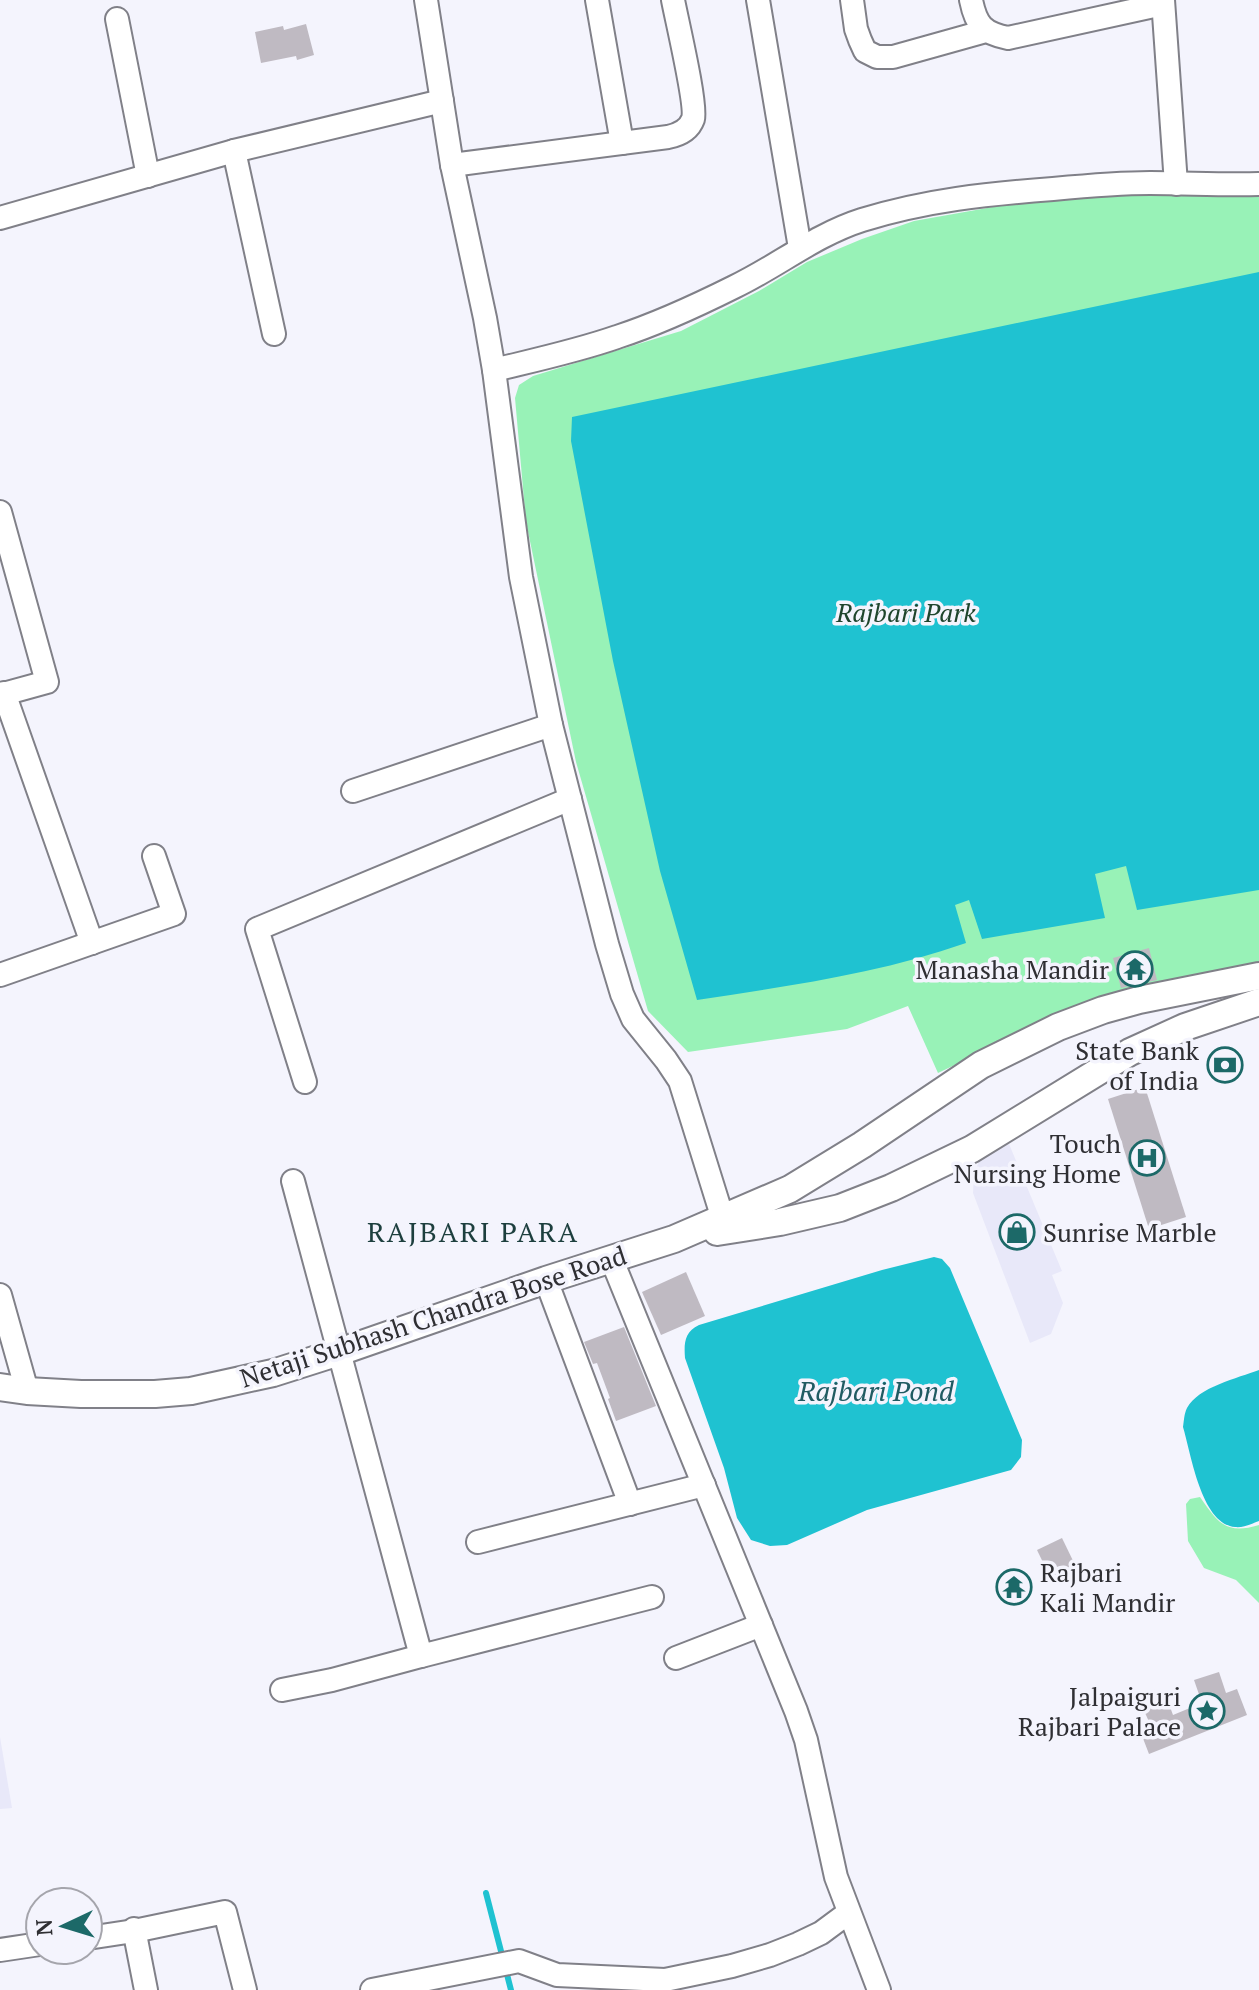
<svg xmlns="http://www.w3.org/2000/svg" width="1259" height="1990" viewBox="0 0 1259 1990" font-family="'PT Serif',serif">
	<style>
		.built { fill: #e8e8f9 }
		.green { fill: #98f2b7 }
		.water { fill: #1fc2d1 }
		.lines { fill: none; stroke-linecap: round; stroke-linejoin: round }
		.stream { stroke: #1fc2d1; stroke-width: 6 }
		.building { fill: #bfbac2 }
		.minor-casing { stroke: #808088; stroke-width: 26 }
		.tertiary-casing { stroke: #808088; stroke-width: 30 }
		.minor { stroke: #fff; stroke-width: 22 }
		.tertiary { stroke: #fff; stroke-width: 26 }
		.labels { text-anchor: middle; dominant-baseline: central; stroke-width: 7; stroke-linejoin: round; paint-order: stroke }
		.park-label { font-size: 26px; font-style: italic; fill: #1f452d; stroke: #f4f4fd }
		.poi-label { font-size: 26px; fill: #2f2f33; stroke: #f4f4fd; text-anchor: end }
		.street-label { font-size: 26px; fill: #2f2f33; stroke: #f4f4fd }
		.neighbourhood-label { font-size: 28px; letter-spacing: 2px; fill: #1d3f3e; stroke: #f4f4fd }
		.water-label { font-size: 28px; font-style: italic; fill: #205b62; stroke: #f4f4fd }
	</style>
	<rect width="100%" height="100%" fill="#f4f4fd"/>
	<!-- built -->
	<g class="built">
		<path d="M 1009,1144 L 1062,1271 L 1052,1275 L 1063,1303 L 1051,1334 L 1030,1343 L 973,1193 L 974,1173 L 981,1157 Z"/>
		<path d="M 0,1737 L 12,1808 L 0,1809 Z"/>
	</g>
	<!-- green -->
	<g class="green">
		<path d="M 1126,190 L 1259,194 L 1259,967 L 1005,1041 L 938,1073 L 908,1006 L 847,1029 L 688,1052 L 648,1011 L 576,762 L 526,522 L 515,398 L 519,385 L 533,376 L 681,331 L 759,291 L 807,262 L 862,239 L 914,221 L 1026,201 Z"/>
		<path d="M 1200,1497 C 1218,1523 1226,1535 1259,1525 L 1259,1603 L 1236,1580 L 1204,1568 L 1188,1541 L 1186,1504 L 1190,1499 Z"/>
	</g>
	<!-- water -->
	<g class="water">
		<path d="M 1259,272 L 1259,890 L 1137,910 L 1126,866 L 1095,874 L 1105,918 L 982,939 L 969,900 L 955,905 L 966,943 C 878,974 788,986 697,1000 L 660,871 L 613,661 L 571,441 L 572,417 Z"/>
		<path d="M 934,1257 L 942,1259 L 950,1268 L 1022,1440 L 1021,1457 L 1011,1470 L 867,1510 L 787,1545 L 770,1546 L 751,1540 L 737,1518 L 724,1468 L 685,1358 C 684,1344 684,1332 699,1325 L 882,1270 Z"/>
		<path d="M 1259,1370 L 1259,1521 C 1251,1524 1243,1528 1235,1527 C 1201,1524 1191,1453 1183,1427 C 1184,1421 1184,1414 1187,1408 C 1198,1387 1238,1378 1259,1370 Z"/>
	</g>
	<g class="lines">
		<!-- stream -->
		<path class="stream" d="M 486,1893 L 511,1990"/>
	</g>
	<!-- building -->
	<g class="building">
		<path d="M 306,24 L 314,55 L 297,60 L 296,56 L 261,63 L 255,32 L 283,26 L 284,30 Z"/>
		<path d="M 1149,948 L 1157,980 L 1121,988 L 1113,958 Z"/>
		<path d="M 1145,1087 L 1186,1217 L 1149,1229 L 1108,1099 Z"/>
		<path d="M 686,1272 L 705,1316 L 661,1335 L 642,1292 Z"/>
		<path d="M 624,1327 L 656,1406 L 616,1421 L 608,1399 L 610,1398 L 597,1363 L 593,1364 L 584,1342 Z"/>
		<path d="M 1062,1538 L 1077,1569 L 1052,1581 L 1037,1550 Z"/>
		<path d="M 1219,1672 L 1226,1693 L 1237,1689 L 1247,1715 L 1149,1754 L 1139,1728 L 1150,1724 L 1142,1706 L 1166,1696 L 1173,1715 L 1202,1703 L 1194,1680 Z"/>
	</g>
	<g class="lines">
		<defs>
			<g id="minor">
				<path d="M 426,0 L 452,165 L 485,318 L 494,370 L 521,577 L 551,725 L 607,944 L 622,994 L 633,1019 L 666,1060 L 680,1081 L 723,1219"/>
				<path d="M 597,0 L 622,143"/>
				<path d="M 758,0 L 800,248"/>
				<path d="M 852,0 L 856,29 L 860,40 L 865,51 L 877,57 L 893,57 L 986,31"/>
				<path d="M 971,0 C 976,25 983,33 1008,38 L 1163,4"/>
				<path d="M 1163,0 L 1176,184"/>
				<path d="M 117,19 L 148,176"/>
				<path d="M 234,151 L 274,334"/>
				<path d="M 452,165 L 668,137 C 678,135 689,130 693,119 C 697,105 677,21 673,0"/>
				<path d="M 0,218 L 234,151 L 442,101"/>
				<path d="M 494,370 C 535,360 577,351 617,337 C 657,324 696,306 734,287 C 778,266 815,235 862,220 C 927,200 987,194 1053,189 C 1085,186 1118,183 1150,183 C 1187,183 1222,185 1259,184"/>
				<path d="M 0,512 L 47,682 L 0,695"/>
				<path d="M 4,693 L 92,943"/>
				<path d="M 353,791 L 551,725"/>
				<path d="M 0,975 L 174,914 L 154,856"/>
				<path d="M 305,1082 L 257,929 L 570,799"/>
				<path d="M 293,1181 L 421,1656 L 652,1597"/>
				<path d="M 611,1258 L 796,1711 L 806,1740 L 836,1877 L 879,1990"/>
				<path d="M 546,1280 L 630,1504"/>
				<path d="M 0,1295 L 27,1391"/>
				<path d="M 478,1542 L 704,1485"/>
				<path d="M 676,1658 L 761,1625"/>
				<path d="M 282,1690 L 332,1680 L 421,1656"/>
				<path d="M 134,1929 L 146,1990"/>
				<path d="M 88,1938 L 134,1931 L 225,1912 L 245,1990"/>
				<path d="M 0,1950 L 40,1944"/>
				<path d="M 372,1990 L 519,1961 L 557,1975 L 665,1980 L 732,1966 L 770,1955 L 798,1944 L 821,1933 L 848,1913"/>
			</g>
			<g id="tertiary">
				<path d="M 717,1232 L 780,1222 L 840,1208 L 891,1188 L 972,1149 L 1130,1052 L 1185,1027 L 1259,1002"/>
				<path d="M 0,1387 L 27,1391 L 81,1394 L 155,1394 L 191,1391 L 273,1373 L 339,1352 L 546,1280 L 674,1239 L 790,1189 L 862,1145 L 981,1065 L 1058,1027 L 1103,1010 L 1139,1000 L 1259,976"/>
			</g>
		</defs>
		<!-- minor casing -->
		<use href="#minor" class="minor-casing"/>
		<!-- tertiary casing -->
		<use href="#tertiary" class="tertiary-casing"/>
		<!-- minor -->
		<use href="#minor" class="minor"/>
		<!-- tertiary -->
		<use href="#tertiary" class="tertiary"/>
	</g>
	<!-- icons -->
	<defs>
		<symbol id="temple-ring" viewBox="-11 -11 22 22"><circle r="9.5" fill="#f4f4fd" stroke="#1c6968" stroke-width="1.5"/><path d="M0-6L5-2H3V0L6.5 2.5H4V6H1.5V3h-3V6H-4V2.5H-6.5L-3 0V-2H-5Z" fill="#1c6968"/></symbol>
		<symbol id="bank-ring" viewBox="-11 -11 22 22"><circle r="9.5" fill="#f4f4fd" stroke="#1c6968" stroke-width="1.5"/><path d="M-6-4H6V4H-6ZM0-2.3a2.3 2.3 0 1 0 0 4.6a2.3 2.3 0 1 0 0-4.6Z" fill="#1c6968"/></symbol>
		<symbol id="hospital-ring" viewBox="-11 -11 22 22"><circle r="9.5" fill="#f4f4fd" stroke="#1c6968" stroke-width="1.5"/><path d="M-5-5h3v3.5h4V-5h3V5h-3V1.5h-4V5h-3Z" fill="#1c6968"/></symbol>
		<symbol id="shop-ring" viewBox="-11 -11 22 22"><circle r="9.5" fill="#f4f4fd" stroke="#1c6968" stroke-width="1.5"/><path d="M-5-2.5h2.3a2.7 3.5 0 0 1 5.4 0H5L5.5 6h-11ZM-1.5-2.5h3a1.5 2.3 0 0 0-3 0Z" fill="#1c6968"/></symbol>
		<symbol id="sight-ring" viewBox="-11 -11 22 22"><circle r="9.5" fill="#f4f4fd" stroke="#1c6968" stroke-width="1.5"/><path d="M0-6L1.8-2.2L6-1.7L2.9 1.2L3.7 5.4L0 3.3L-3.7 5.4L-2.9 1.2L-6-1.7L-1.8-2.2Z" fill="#1c6968"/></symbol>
	</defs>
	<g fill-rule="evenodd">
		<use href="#temple-ring" x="1115" y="949" width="40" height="40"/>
		<use href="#bank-ring" x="1205" y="1045" width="40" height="40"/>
		<use href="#hospital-ring" x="1127" y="1138" width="40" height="40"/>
		<use href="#shop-ring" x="997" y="1212" width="40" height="40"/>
		<use href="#temple-ring" x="994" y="1567" width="40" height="40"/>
		<use href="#sight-ring" x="1187" y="1691" width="40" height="40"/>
	</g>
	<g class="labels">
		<!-- park labels -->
		<g class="park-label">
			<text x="906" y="612">Rajbari Park</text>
		</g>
		<!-- poi labels -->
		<g class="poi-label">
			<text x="1109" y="969">Manasha Mandir</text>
			<text x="1199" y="1050">State Bank<tspan x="1199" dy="30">of India</tspan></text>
			<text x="1121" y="1143">Touch<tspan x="1121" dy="30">Nursing Home</tspan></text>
			<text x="1043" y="1232" text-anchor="start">Sunrise Marble</text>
			<text x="1040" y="1572" text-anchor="start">Rajbari<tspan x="1040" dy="30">Kali Mandir</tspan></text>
			<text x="1181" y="1696">Jalpaiguri<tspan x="1181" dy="30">Rajbari Palace</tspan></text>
		</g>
		<!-- street labels -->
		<g class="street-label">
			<text transform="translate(433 1316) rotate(-18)">Netaji Subhash Chandra Bose Road</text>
		</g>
		<!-- neighbourhood labels -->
		<g class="neighbourhood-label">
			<text x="473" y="1231">RAJBARI PARA</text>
		</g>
		<!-- water labels -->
		<g class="water-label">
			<text x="876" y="1390">Rajbari Pond</text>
		</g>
	</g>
	<!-- north arrow -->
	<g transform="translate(64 1926) rotate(266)"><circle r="38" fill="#f4f4fd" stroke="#a5a5ac" stroke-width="2"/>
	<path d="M0-6L14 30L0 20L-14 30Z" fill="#1c6968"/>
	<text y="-12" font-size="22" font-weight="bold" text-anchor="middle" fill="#2f2f33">N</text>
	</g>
</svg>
